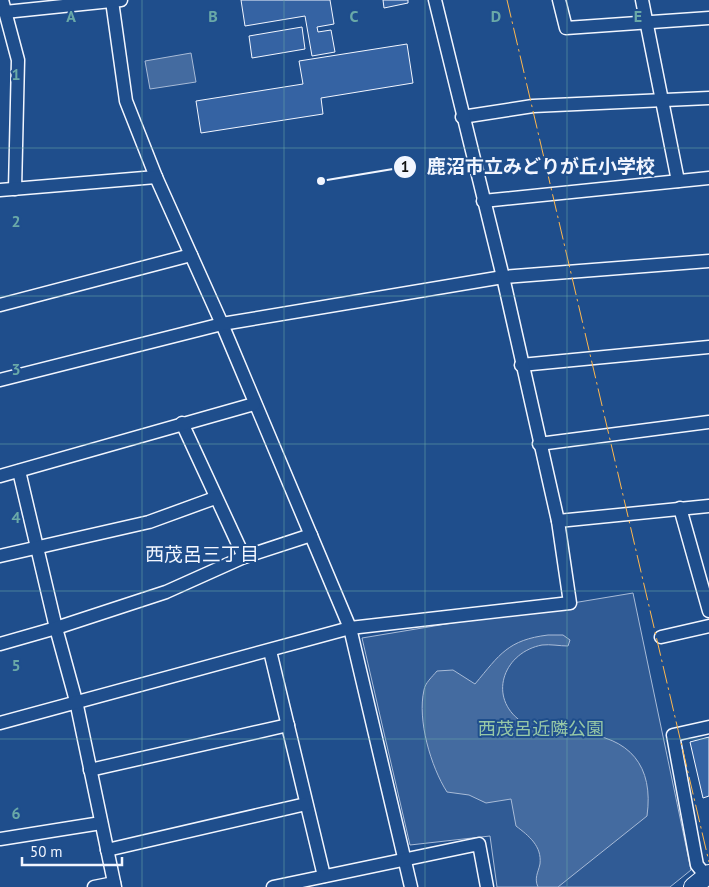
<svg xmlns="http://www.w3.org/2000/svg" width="709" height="887" viewBox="0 0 709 887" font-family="'PT Sans','Noto Sans JP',sans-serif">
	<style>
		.green { fill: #305b95; stroke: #a8bbd7 }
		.water { fill: #446ba0; stroke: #a8bbd7 }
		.building { fill: #3563a3; stroke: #f2f6ff }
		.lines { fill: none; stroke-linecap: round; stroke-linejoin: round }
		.street-casing { stroke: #f2f6ff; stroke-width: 15 }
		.secondary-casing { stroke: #f2f6ff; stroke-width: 20 }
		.street { stroke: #1f4e8c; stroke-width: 12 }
		.secondary { stroke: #1f4e8c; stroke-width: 18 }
		.power { stroke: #ffb74d; stroke-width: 1; stroke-dasharray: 18 4 2.5 4; stroke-linecap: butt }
		.grid { fill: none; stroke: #6aa9a8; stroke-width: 1; stroke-opacity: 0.55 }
		.labels { text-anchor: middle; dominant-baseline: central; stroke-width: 4; stroke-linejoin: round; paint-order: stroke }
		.park-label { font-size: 18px; fill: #97c8a6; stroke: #1f4e8c }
		.neighbourhood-label { font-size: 19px; fill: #f2f6ff; stroke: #1f4e8c }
		.grid-label { font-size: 16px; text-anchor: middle; font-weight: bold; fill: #6aa9a8; stroke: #1f4e8c; stroke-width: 4; stroke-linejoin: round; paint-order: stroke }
		.leader { fill: none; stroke: #f2f6ff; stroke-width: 2 }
		.callout-dot { fill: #f2f6ff; stroke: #1f4e8c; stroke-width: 2 }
		.mark-label { font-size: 15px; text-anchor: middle; font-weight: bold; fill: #111 }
		.callout-label { font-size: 19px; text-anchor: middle; font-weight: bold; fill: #f2f6ff; stroke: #1f4e8c; stroke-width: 4; stroke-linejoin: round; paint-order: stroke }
	</style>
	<rect width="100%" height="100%" fill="#1f4e8c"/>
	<!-- green -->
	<path class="green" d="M 633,593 L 691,870 L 670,887 L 497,887 L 490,836 L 410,845 L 362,638 Z"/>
	<!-- water -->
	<g class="water">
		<path d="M 191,53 L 196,82 L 150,89 L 145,61 Z"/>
		<path d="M 548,635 L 563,635 L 570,640 L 568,646 C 560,646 550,644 542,645 C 505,652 488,694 518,719 C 537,736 556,731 579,733 C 630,737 654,766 647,816 L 558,887 L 538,887 C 534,878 538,873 540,864 C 542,846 529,836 516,826 L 511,799 L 486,803 L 469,795 L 447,792 C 431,767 417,720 424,690 C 425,683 432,677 437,671 L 453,670 L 475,684 C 500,654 508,640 548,635 Z"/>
	</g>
	<!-- building -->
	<g class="building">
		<path d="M 241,0 L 330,0 L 334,24 L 317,27 L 318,32 L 331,30 L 335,52 L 312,56 L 305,16 L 245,26 Z"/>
		<path d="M 383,0 L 408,0 L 408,3 L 384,8 Z"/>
		<path d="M 302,27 L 305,49 L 252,58 L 249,36 Z"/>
		<path d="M 407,44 L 413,83 L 321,98 L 323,114 L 201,133 L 196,101 L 303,84 L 299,61 Z"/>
		<path d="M 709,737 L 709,796 L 703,798 L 690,742 Z"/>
	</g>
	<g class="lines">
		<defs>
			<g id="street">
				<path d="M 2,0 L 18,60 L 15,189"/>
				<path d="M 559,0 L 566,28 L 709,18"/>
				<path d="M 642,0 L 678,181"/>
				<path d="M 112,1 L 126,101 L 156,177 L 222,324 L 350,628 L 411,887"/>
				<path d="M 5,12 L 121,0"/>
				<path d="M 462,117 L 533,106 L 709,98"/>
				<path d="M 0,190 L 156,177"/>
				<path d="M 483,201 L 709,178"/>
				<path d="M 0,305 L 191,255"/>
				<path d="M 521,365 L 709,347"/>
				<path d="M 0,380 L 222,324 L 503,277 L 709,261"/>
				<path d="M 182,423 L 244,557"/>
				<path d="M 539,444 L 709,422"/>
				<path d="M 19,471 L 56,628 L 76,701 L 115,887"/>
				<path d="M 0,476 L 254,404"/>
				<path d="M 680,508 L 709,611"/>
				<path d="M 558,521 L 709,506"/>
				<path d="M 0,556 L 149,522 L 215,498"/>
				<path d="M 661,637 L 709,626"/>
				<path d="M 0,644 L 56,628 L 166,592 L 244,557 L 311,535"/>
				<path d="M 270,651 L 324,876"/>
				<path d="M 0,723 L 350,628 L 570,603 L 558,521 L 503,277 L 435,0"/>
				<path d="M 90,770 L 288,725"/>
				<path d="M 0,839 L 101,823"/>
				<path d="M 107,850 L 306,804"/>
				<path d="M 706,876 L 697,865 L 673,735 L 709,727"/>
				<path d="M 94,887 L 114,883"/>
				<path d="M 273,887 L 479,844 L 487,887"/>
			</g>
			<path id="secondary" d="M 693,887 L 709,874"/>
		</defs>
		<!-- street casing -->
		<use href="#street" class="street-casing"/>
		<!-- secondary casing -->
		<use href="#secondary" class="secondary-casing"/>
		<!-- street -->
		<use href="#street" class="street"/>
		<!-- secondary -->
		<use href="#secondary" class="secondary"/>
		<!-- power -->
		<path class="power" d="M 507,0 L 709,862"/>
	</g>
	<!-- grid -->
	<path class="grid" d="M 142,0 L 142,887M 284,0 L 284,887M 425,0 L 425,887M 567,0 L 567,887M 0,148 L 709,148M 0,296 L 709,296M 0,444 L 709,444M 0,591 L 709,591M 0,739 L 709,739"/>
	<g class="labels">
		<!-- park labels -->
		<g class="park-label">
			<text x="541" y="728">西茂呂近隣公園</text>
		</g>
		<!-- neighbourhood labels -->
		<g class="neighbourhood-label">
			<text x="202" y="554">西茂呂三丁目</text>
		</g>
	</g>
	<g class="grid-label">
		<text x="71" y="22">A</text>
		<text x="213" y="22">B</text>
		<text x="354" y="22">C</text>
		<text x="496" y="22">D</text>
		<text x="638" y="22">E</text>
		<text x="16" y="80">1</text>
		<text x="16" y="227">2</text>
		<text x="16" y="375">3</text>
		<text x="16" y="523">4</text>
		<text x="16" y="671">5</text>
		<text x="16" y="819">6</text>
	</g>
	<!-- callouts -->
	<path class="leader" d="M321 181L405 167"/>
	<g class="callout-dot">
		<circle cx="321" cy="181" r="5"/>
		<circle cx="405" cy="167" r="12"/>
	</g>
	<g class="mark-label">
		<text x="405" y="172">1</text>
	</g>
	<g class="callout-label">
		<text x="541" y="173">鹿沼市立みどりが丘小学校</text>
	</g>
	<!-- scale -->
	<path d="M22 857v8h100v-8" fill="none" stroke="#f2f6ff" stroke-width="2.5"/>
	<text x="30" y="857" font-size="15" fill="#f2f6ff" stroke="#1f4e8c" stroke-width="4" paint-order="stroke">50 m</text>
</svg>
